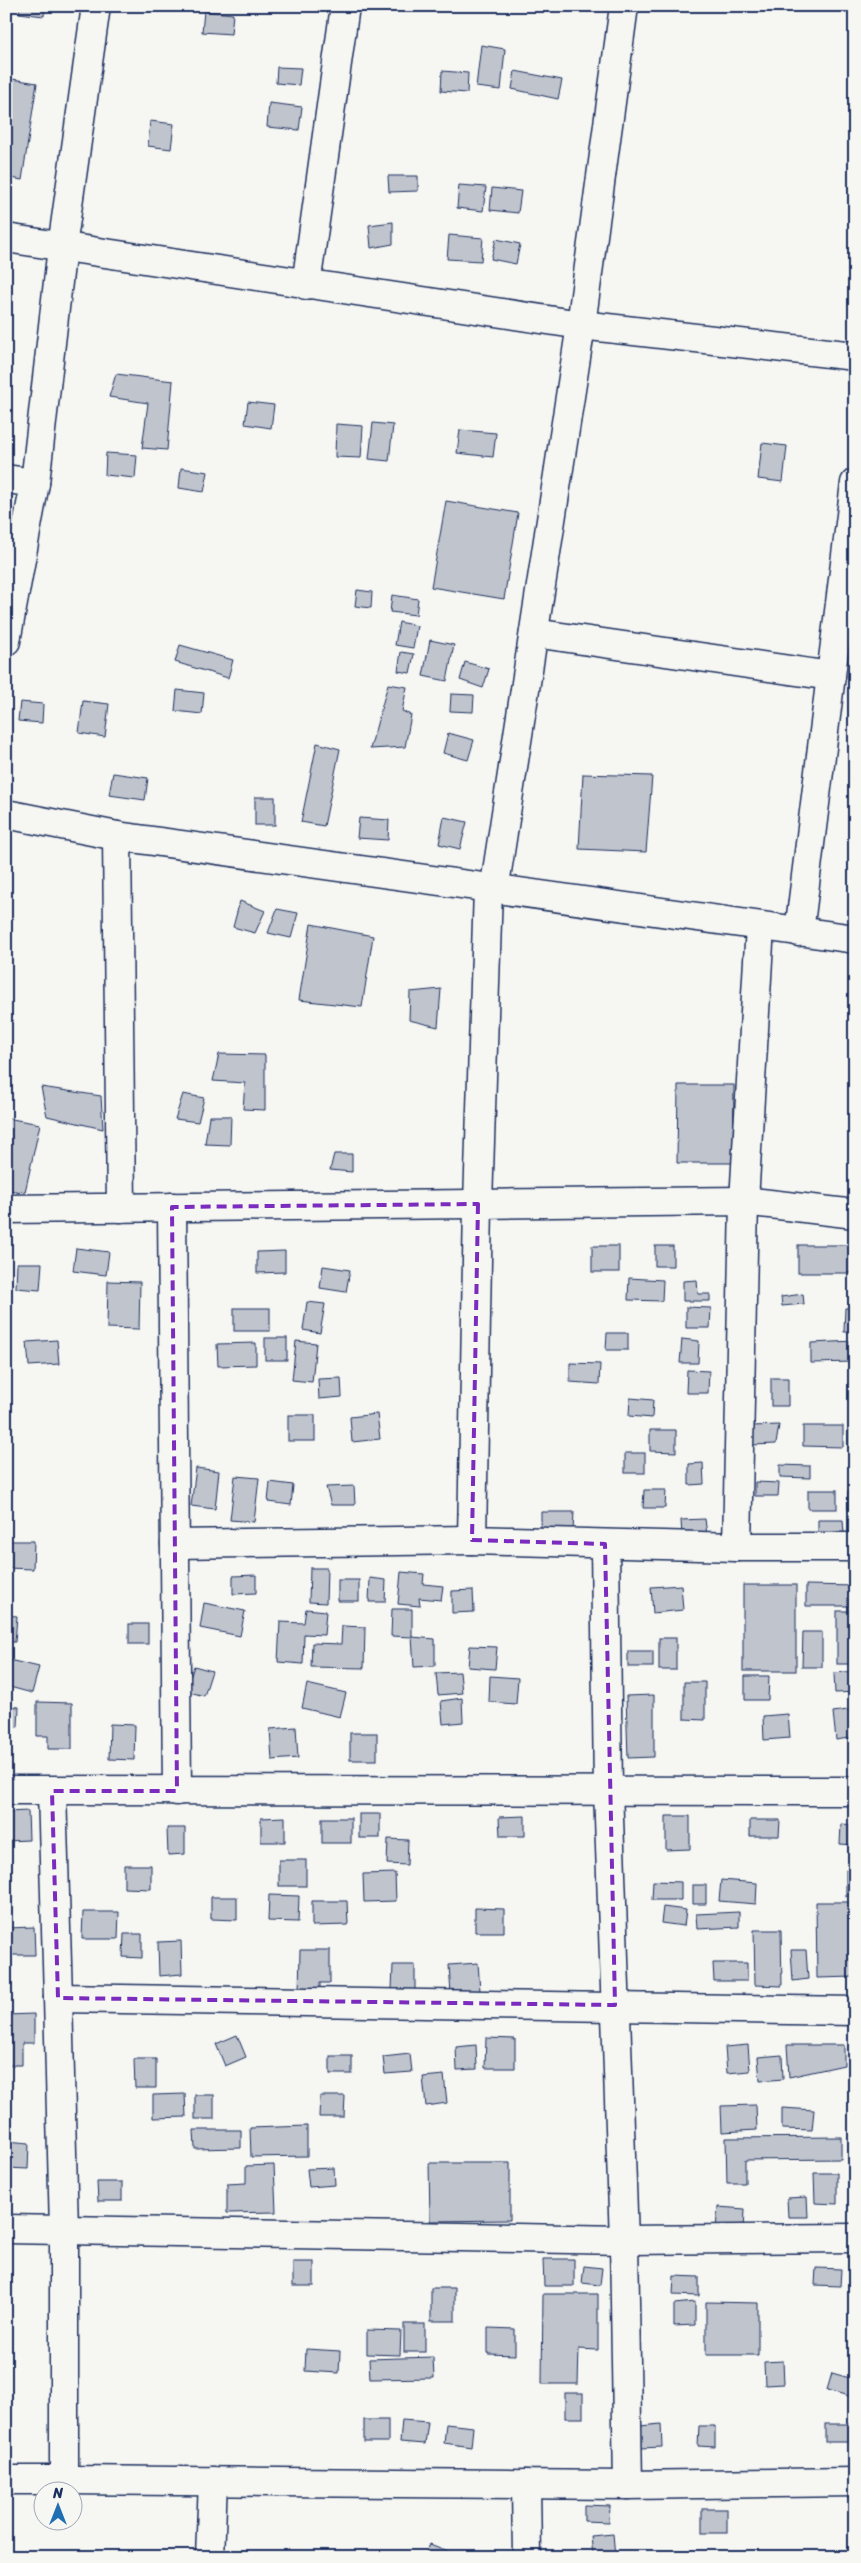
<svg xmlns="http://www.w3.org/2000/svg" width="861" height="2563" viewBox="0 0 861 2563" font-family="Sriracha,sans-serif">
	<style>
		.building { fill: #c0c4cd; stroke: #1b2f5e }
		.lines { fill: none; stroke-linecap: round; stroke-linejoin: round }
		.minor-casing { stroke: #1b2f5e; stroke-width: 31 }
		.minor { stroke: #f6f6f2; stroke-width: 28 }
		.marked { fill: none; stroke: #7b2cbf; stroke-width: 4; stroke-dasharray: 10 6; stroke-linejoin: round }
	</style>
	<rect width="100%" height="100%" fill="#f6f6f2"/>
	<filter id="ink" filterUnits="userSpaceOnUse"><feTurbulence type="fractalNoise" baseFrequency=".02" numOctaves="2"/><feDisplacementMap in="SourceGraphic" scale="10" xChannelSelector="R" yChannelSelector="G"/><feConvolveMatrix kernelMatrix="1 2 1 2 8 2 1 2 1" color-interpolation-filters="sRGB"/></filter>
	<g filter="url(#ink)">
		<!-- building -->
		<g class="building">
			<path d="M 20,6 L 45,6 L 44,16 L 19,13 Z"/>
			<path d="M 204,11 L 233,14 L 231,34 L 202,32 Z"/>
			<path d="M 481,45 L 505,49 L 501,90 L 476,87 Z"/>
			<path d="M 277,67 L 301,68 L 299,85 L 276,83 Z"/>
			<path d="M 442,71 L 468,73 L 467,93 L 441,91 Z"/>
			<path d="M 515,71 L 562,80 L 558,99 L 512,89 Z"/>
			<path d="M 6,78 L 37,83 L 22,180 L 6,177 Z"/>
			<path d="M 269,103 L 302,107 L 299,130 L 267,127 Z"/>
			<path d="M 150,121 L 174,124 L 171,149 L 148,146 Z"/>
			<path d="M 388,176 L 418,176 L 418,191 L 389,192 Z"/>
			<path d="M 459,185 L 486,187 L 483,211 L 457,208 Z"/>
			<path d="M 492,188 L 521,191 L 518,213 L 490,210 Z"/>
			<path d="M 393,222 L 393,244 L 371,248 L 369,225 Z"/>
			<path d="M 449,235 L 483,238 L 481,261 L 447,259 Z"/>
			<path d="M 496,239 L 520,244 L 516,264 L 491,259 Z"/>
			<path d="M 116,374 L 173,381 L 167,450 L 142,448 L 148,403 L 109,397 Z"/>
			<path d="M 248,402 L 274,405 L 271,428 L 245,424 Z"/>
			<path d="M 373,423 L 393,425 L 389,461 L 369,459 Z"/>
			<path d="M 336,424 L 363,426 L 361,458 L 335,457 Z"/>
			<path d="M 460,430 L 496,433 L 493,457 L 457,453 Z"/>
			<path d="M 762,443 L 787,446 L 783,482 L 758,479 Z"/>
			<path d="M 106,453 L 137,455 L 135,478 L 105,475 Z"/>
			<path d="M 181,468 L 208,472 L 204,492 L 179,488 Z"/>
			<path d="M 446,501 L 518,513 L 504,599 L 431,587 Z"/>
			<path d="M 357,590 L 372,592 L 371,608 L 355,606 Z"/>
			<path d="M 392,595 L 418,599 L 416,615 L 390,612 Z"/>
			<path d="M 399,622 L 417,626 L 413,648 L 395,645 Z"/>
			<path d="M 430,640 L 454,645 L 447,681 L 423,676 Z"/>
			<path d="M 180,645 L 233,660 L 228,678 L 175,662 Z"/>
			<path d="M 401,652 L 414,654 L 410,673 L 398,671 Z"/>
			<path d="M 465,662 L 489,669 L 483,688 L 460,680 Z"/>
			<path d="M 388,684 L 407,687 L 402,711 L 411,715 L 405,747 L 370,749 Z"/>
			<path d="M 177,690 L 204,693 L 202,714 L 175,711 Z"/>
			<path d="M 451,694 L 474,695 L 473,712 L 450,711 Z"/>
			<path d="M 83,701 L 109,704 L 105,737 L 79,733 Z"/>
			<path d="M 20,702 L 43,704 L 42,723 L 18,721 Z"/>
			<path d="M 448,733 L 474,740 L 468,760 L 443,753 Z"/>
			<path d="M 317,743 L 340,749 L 324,826 L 301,822 Z"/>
			<path d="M 113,773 L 148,778 L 145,800 L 109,795 Z"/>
			<path d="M 583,774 L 652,776 L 646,852 L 579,849 Z"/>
			<rect x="255" y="797" width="20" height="28"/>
			<path d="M 444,817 L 467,822 L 460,849 L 439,844 Z"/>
			<path d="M 359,818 L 389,820 L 388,840 L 357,838 Z"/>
			<path d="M 240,901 L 265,911 L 255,933 L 233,927 Z"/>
			<path d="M 277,909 L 298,913 L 291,938 L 268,933 Z"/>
			<path d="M 311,924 L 373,936 L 362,1007 L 299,1000 Z"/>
			<path d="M 441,989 L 438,1027 L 409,1020 L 410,992 Z"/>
			<path d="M 219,1054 L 265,1055 L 265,1110 L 243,1109 L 245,1083 L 213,1081 Z"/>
			<path d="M 678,1085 L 734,1085 L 733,1163 L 677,1163 Z"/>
			<path d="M 41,1087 L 101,1096 L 103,1129 L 47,1116 Z"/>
			<path d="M 183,1094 L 204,1098 L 198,1122 L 175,1119 Z"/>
			<path d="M 209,1116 L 231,1116 L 230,1145 L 205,1144 Z"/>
			<path d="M 6,1118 L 40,1124 L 25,1192 L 6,1190 Z"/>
			<path d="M 334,1154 L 352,1154 L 352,1172 L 330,1170 Z"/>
			<rect x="798" y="1245" width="57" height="28"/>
			<rect x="592" y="1246" width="27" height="26"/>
			<rect x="655" y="1246" width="18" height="20"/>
			<path d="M 76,1248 L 109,1252 L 106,1275 L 73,1271 Z"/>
			<path d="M 285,1251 L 285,1272 L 257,1273 L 257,1252 Z"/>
			<path d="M 17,1263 L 42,1263 L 40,1290 L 16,1288 Z"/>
			<path d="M 323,1266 L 350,1270 L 346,1292 L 320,1288 Z"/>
			<path d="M 629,1278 L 663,1280 L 662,1301 L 628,1300 Z"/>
			<path d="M 697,1280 L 698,1294 L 710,1294 L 710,1301 L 683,1301 L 683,1281 Z"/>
			<path d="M 108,1281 L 140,1282 L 139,1329 L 107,1328 Z"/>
			<path d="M 803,1294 L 804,1304 L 782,1306 L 781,1297 Z"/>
			<path d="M 307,1302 L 325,1304 L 320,1333 L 303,1330 Z"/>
			<path d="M 686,1307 L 711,1308 L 710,1328 L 686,1328 Z"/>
			<rect x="234" y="1308" width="36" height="23"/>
			<path d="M 845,1308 L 855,1308 L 855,1332 L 844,1332 Z"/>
			<path d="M 607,1333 L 628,1333 L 628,1350 L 606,1350 Z"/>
			<rect x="265" y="1338" width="22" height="22"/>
			<path d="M 682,1339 L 699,1341 L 698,1363 L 680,1363 Z"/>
			<path d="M 57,1340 L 59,1364 L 29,1366 L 27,1342 Z"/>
			<path d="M 296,1341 L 316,1343 L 312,1382 L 292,1380 Z"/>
			<path d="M 855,1341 L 855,1362 L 811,1363 L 811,1343 Z"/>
			<path d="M 256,1343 L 256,1365 L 218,1366 L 217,1344 Z"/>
			<path d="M 570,1363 L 600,1364 L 599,1384 L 570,1382 Z"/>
			<path d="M 687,1370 L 709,1371 L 708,1393 L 686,1393 Z"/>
			<path d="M 341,1378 L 342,1397 L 319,1399 L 318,1379 Z"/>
			<rect x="771" y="1378" width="17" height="28"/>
			<path d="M 630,1398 L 653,1400 L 652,1418 L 629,1416 Z"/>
			<path d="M 377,1414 L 380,1439 L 352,1442 L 350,1417 Z"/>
			<rect x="288" y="1415" width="27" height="26"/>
			<path d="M 779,1425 L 776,1444 L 752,1445 L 752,1426 Z"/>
			<path d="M 803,1426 L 843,1426 L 843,1447 L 803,1446 Z"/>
			<path d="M 650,1430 L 676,1430 L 676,1452 L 650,1451 Z"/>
			<rect x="849" y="1430" width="6" height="18"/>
			<rect x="625" y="1453" width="20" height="20"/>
			<path d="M 703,1463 L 704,1484 L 689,1485 L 689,1464 Z"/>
			<path d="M 780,1465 L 810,1466 L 810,1478 L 780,1477 Z"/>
			<path d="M 196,1468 L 219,1471 L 215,1509 L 191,1506 Z"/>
			<path d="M 235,1476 L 259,1478 L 254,1522 L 230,1520 Z"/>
			<path d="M 270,1482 L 293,1485 L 291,1505 L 268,1502 Z"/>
			<path d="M 755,1482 L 779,1483 L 778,1496 L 755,1496 Z"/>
			<path d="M 354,1486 L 355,1505 L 331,1505 L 326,1487 Z"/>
			<path d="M 644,1490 L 666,1490 L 665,1508 L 643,1508 Z"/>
			<rect x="808" y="1490" width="29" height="19"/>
			<rect x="848" y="1491" width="7" height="18"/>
			<path d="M 541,1512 L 574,1512 L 573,1531 L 541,1531 Z"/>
			<path d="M 705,1519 L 707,1535 L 682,1537 L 681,1520 Z"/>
			<path d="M 818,1520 L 843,1520 L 844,1533 L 818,1533 Z"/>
			<path d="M 6,1541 L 34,1541 L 33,1569 L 6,1568 Z"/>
			<path d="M 310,1568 L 327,1568 L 326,1603 L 309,1602 Z"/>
			<path d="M 401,1572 L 424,1574 L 423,1584 L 443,1586 L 441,1600 L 419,1598 L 420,1606 L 398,1604 Z"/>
			<path d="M 256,1575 L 256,1593 L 233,1594 L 233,1576 Z"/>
			<path d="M 370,1578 L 386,1580 L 385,1602 L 369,1602 Z"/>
			<rect x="338" y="1580" width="21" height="21"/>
			<path d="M 681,1585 L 683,1610 L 653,1613 L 651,1587 Z"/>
			<rect x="743" y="1585" width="53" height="86"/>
			<path d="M 806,1585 L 855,1586 L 855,1606 L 806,1606 Z"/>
			<path d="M 473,1590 L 474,1612 L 452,1613 L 452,1591 Z"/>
			<path d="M 204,1603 L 245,1611 L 240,1636 L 200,1628 Z"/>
			<path d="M 306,1609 L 326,1611 L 324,1635 L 304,1634 L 303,1664 L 278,1662 L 280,1622 L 304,1623 Z"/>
			<path d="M 392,1609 L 412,1609 L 412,1637 L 391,1636 Z"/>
			<rect x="837" y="1611" width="18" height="53"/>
			<path d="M 6,1615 L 17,1616 L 15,1642 L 6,1642 Z"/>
			<rect x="129" y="1624" width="19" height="20"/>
			<path d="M 342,1626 L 365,1627 L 364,1668 L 311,1667 L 312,1643 L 341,1644 Z"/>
			<path d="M 803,1632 L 822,1632 L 822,1667 L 802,1667 Z"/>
			<path d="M 412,1637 L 435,1639 L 435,1666 L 414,1667 Z"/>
			<rect x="659" y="1638" width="17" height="32"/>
			<path d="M 470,1646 L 497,1647 L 495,1669 L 468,1667 Z"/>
			<rect x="628" y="1651" width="25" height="16"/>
			<path d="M 9,1660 L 39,1667 L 32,1693 L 6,1686 Z"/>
			<path d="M 194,1666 L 212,1671 L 204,1696 L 186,1691 Z"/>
			<path d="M 855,1671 L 855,1692 L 835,1693 L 834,1673 Z"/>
			<path d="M 460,1672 L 462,1693 L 438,1695 L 436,1673 Z"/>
			<path d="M 490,1676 L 518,1678 L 516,1704 L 489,1702 Z"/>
			<path d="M 745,1676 L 769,1676 L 768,1700 L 745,1700 Z"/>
			<path d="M 684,1682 L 705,1682 L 705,1720 L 684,1719 Z"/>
			<path d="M 307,1684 L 346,1693 L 340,1717 L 302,1708 Z"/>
			<path d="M 654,1695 L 654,1757 L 628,1758 L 626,1696 Z"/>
			<path d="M 462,1698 L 463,1722 L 443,1724 L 441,1701 Z"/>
			<path d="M 37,1702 L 72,1703 L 72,1749 L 48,1749 L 48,1736 L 37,1736 Z"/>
			<path d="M 6,1706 L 19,1707 L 18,1727 L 6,1726 Z"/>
			<path d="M 855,1709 L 855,1737 L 836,1740 L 833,1712 Z"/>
			<path d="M 788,1714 L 790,1738 L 764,1740 L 763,1716 Z"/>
			<path d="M 110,1724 L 135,1725 L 134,1760 L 109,1759 Z"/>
			<path d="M 296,1727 L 298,1758 L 272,1760 L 270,1729 Z"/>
			<rect x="350" y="1733" width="27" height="27"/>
			<path d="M 28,1811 L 29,1840 L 6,1841 L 6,1812 Z"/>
			<rect x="359" y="1814" width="21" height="24"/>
			<path d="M 525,1816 L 525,1836 L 500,1836 L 499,1817 Z"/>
			<path d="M 666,1816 L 690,1816 L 690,1849 L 666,1850 Z"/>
			<path d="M 285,1817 L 285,1842 L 261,1842 L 261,1818 Z"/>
			<rect x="322" y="1818" width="29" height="25"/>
			<path d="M 750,1820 L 780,1820 L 779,1836 L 750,1836 Z"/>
			<path d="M 841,1824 L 855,1825 L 855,1845 L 840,1844 Z"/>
			<path d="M 167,1828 L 185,1828 L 185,1854 L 168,1855 Z"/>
			<path d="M 388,1839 L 408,1840 L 407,1865 L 387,1864 Z"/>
			<rect x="279" y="1860" width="27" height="26"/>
			<path d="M 124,1865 L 151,1865 L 151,1889 L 124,1888 Z"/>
			<rect x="846" y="1870" width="9" height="26"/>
			<path d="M 395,1873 L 396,1901 L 364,1902 L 363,1874 Z"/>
			<path d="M 721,1880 L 757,1883 L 756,1904 L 719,1901 Z"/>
			<path d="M 653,1881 L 681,1882 L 681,1900 L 652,1900 Z"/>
			<rect x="693" y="1885" width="13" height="19"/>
			<path d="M 269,1895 L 299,1896 L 298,1922 L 268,1921 Z"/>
			<path d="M 211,1897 L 237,1897 L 237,1920 L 211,1919 Z"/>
			<path d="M 312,1901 L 347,1901 L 348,1925 L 312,1926 Z"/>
			<path d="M 816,1902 L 855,1902 L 855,1977 L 817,1978 Z"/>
			<path d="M 663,1907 L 686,1910 L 684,1926 L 661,1923 Z"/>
			<path d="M 475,1908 L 504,1909 L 504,1932 L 475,1932 Z"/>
			<path d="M 83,1912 L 119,1912 L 118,1939 L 82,1939 Z"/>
			<path d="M 739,1912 L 739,1927 L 697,1929 L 696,1914 Z"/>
			<path d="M 34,1927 L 35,1955 L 6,1955 L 6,1928 Z"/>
			<path d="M 754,1930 L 781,1930 L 782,1986 L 755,1985 Z"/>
			<path d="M 124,1934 L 142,1934 L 142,1958 L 123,1957 Z"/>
			<path d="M 181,1941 L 182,1974 L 159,1976 L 158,1942 Z"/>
			<path d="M 300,1950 L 330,1950 L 330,1983 L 320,1983 L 320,1992 L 299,1992 Z"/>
			<path d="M 791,1950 L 806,1950 L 808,1979 L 793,1981 Z"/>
			<path d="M 478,1963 L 480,1991 L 451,1994 L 449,1965 Z"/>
			<path d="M 713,1963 L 747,1963 L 747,1981 L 714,1981 Z"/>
			<path d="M 393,1965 L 415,1965 L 415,1991 L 392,1990 Z"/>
			<path d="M 34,2014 L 34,2043 L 22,2043 L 22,2065 L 6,2065 L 6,2015 Z"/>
			<path d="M 237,2035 L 246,2057 L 225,2066 L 216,2044 Z"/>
			<path d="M 486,2038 L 515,2039 L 515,2068 L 485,2068 Z"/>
			<path d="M 476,2045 L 477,2069 L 457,2070 L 456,2047 Z"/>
			<path d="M 748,2045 L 750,2071 L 727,2073 L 725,2047 Z"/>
			<path d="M 787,2045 L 844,2045 L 844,2065 L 789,2077 Z"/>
			<path d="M 410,2054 L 412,2072 L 385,2074 L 383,2057 Z"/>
			<path d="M 782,2055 L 783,2079 L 760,2081 L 758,2057 Z"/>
			<rect x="330" y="2056" width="22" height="18"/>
			<path d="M 134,2059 L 156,2059 L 156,2088 L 135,2088 Z"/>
			<path d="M 444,2075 L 447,2103 L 426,2106 L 423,2077 Z"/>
			<path d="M 185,2094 L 186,2117 L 153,2118 L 153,2095 Z"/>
			<rect x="195" y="2095" width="19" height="24"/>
			<path d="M 320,2096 L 345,2096 L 344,2117 L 319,2117 Z"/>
			<path d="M 756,2105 L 757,2130 L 722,2132 L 721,2106 Z"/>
			<path d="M 782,2108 L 814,2110 L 812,2130 L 782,2129 Z"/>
			<path d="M 307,2126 L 307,2156 L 251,2157 L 250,2128 Z"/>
			<path d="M 194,2130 L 241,2130 L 241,2148 L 195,2149 Z"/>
			<path d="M 841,2137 L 841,2159 L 745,2160 L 745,2183 L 727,2183 L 726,2138 Z"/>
			<path d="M 6,2141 L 29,2143 L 28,2169 L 6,2168 Z"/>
			<path d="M 429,2163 L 510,2163 L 510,2220 L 430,2221 Z"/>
			<path d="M 274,2165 L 276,2212 L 227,2213 L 227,2184 L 246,2183 L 246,2166 Z"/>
			<path d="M 334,2168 L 335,2185 L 309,2187 L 307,2169 Z"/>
			<path d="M 814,2173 L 837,2173 L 837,2204 L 815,2203 Z"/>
			<path d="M 97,2182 L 122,2182 L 122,2201 L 98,2201 Z"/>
			<path d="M 807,2197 L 808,2217 L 788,2217 L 787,2198 Z"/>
			<path d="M 718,2207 L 745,2209 L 744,2230 L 716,2228 Z"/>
			<path d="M 543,2259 L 574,2259 L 574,2286 L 544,2286 Z"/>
			<rect x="293" y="2262" width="21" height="24"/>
			<path d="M 584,2266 L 602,2268 L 600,2285 L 582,2283 Z"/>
			<path d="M 816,2268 L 841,2269 L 840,2286 L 815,2285 Z"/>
			<path d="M 674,2276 L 699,2277 L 699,2296 L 673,2295 Z"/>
			<rect x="431" y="2288" width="24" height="33"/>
			<path d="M 543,2294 L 598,2294 L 598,2350 L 579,2349 L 578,2384 L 542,2384 Z"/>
			<path d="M 695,2302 L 695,2325 L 674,2326 L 674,2304 Z"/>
			<path d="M 706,2302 L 758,2303 L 758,2355 L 706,2355 Z"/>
			<rect x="404" y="2324" width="21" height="28"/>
			<path d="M 488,2328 L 515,2329 L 515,2355 L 488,2354 Z"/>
			<path d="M 367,2330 L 401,2331 L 400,2355 L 367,2354 Z"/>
			<path d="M 306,2349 L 340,2351 L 339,2373 L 305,2371 Z"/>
			<path d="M 433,2357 L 434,2378 L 370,2379 L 369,2359 Z"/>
			<path d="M 783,2361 L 784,2384 L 765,2385 L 764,2362 Z"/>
			<path d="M 832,2373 L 853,2379 L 849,2396 L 827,2390 Z"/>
			<rect x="565" y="2393" width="18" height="25"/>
			<rect x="364" y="2420" width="24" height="22"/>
			<path d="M 402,2420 L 428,2422 L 425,2444 L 400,2442 Z"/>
			<path d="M 446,2424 L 473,2427 L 471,2447 L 444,2443 Z"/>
			<path d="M 661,2424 L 662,2447 L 641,2448 L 640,2426 Z"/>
			<rect x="825" y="2424" width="30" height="18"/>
			<path d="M 699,2426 L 715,2426 L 715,2447 L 698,2446 Z"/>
			<path d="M 584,2505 L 610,2506 L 609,2522 L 584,2521 Z"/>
			<rect x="702" y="2509" width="25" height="24"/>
			<path d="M 613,2534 L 615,2556 L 593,2557 L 591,2536 Z"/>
			<path d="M 430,2544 L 458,2555 L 457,2557 L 424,2557 Z"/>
		</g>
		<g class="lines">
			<defs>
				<g id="minor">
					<path d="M 6,238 L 581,325 L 855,356"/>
					<path d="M 306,285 L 345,6"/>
					<path d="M 6,479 L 35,483"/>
					<path d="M 534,633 L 831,676"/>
					<path d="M 6,641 L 35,483 L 62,247 L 96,6"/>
					<path d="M 6,814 L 117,836 L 855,939"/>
					<path d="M 117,836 L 121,1208"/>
					<path d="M 488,889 L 478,1204 L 472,1540 L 737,1547 L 855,1547"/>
					<path d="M 494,891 L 581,325 L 624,6"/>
					<path d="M 799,932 L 855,483"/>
					<path d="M 172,1207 L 177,1791"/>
					<path d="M 6,1209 L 744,1201 L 855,1214"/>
					<path d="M 175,1544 L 472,1540"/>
					<path d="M 605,1544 L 608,1790 L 624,2240 L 628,2485"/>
					<path d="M 737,1547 L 744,1201 L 760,926"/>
					<path d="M 6,1790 L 855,1791"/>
					<path d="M 52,1791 L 58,1998 L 855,2011"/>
					<path d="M 58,1998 L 64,2230 L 64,2480 L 628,2485 L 855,2482"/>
					<path d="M 6,2229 L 624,2240 L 855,2238"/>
					<path d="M 6,2480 L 64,2480"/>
					<path d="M 526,2484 L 527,2557"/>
					<path d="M 210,2557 L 213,2481"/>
				</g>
			</defs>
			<!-- minor casing -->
			<use href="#minor" class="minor-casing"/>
			<!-- minor -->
			<use href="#minor" class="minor"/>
		</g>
	</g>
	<!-- marked area -->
	<path class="marked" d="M 478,1204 L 472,1540 L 605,1544 L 615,2005 L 58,1998 L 52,1791 L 177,1791 L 172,1207 Z"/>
	<!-- margin -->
	<rect width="861" height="2563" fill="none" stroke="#f6f6f2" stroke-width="25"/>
	<rect x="12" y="12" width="836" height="2538" fill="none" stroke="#1b2f5e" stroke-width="2" filter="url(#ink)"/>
	<!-- north arrow -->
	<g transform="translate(58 2506)"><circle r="24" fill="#f6f6f2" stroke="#9ea6b7"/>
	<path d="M0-4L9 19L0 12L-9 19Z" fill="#1f6fb2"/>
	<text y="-8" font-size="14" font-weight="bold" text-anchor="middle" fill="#1b2f5e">N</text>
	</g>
</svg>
